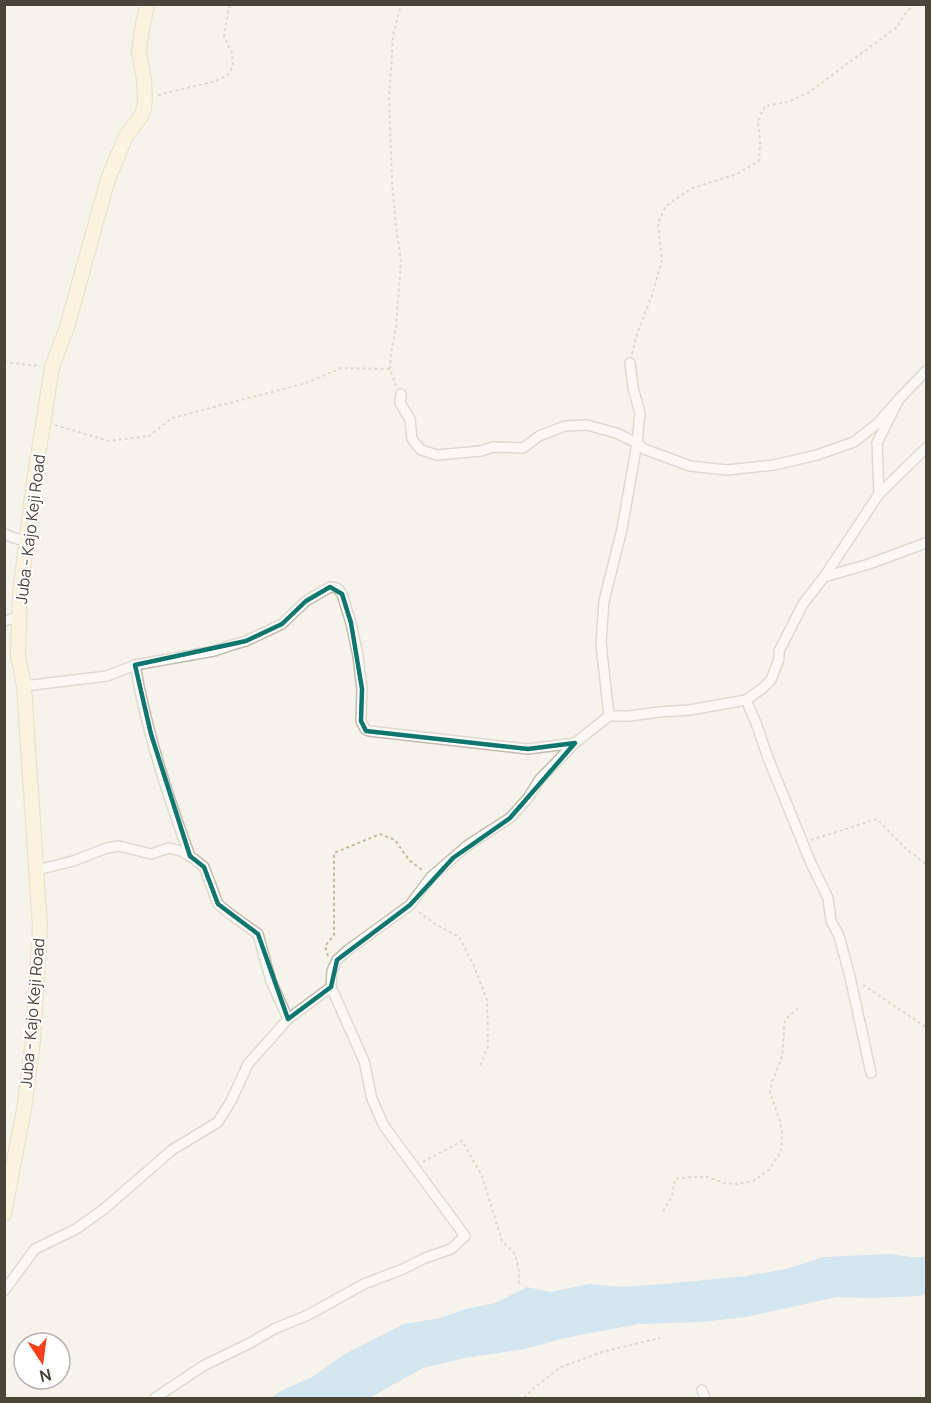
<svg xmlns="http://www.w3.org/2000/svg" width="931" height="1403" viewBox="0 0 931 1403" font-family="Manrope,sans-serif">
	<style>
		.water { fill: #a9d4f2 }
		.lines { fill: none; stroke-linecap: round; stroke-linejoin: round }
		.street-casing { stroke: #c2bbae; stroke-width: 12 }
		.secondary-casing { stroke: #d6c79b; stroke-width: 16 }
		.path { stroke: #c4b79f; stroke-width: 2; stroke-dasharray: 3 3; stroke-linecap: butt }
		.street { stroke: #fff; stroke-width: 9 }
		.secondary { stroke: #fff3cd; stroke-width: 14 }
		.marked { fill: none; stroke: #0f766e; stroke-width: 4.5; stroke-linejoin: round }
		.labels { text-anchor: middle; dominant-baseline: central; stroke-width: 4.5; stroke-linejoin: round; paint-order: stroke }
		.street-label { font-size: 16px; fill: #4b4439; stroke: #fff }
	</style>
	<rect width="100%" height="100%" fill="#f6f3ec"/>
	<!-- water -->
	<path class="water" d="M 890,1254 L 911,1257 L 926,1257 L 926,1294 L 919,1296 L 871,1298 L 837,1297 L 746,1317 L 700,1322 L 638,1324 L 565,1338 L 525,1349 L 465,1358 L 423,1368 L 369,1398 L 270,1398 L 283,1390 L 314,1376 L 343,1355 L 404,1324 L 440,1318 L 466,1309 L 495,1303 L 527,1287 L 550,1292 L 589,1284 L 620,1287 L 665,1284 L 746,1276 L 786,1269 L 824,1257 Z"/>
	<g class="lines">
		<defs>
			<g id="street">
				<path d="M 401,394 L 400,403 L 410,419 L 412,439 L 421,450 L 437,455 L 481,451 L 493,447 L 523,448 L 539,436 L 565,426 L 587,425 L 616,433 L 637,443 L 640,413 L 633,388 L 630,363"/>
				<path d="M 879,494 L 877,443 L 899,399 L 926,371"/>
				<path d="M 4,534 L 26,542"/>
				<path d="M 824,577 L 869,564 L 926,543"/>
				<path d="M 4,621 L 19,617"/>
				<path d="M 135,665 C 146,729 167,795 190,856"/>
				<path d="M 24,686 L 107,676 L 135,665 L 214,651 L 229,646 L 246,641 L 282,624 L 306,601 L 330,587 L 337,588 L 342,594 L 351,623 L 358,656 L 362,689 L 361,721 L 365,729 L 369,731 L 528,749 L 575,743"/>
				<path d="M 746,700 L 756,723 L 768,758 L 810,861 L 828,898 L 831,921 L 839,936 L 850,977 L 871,1073"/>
				<path d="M 609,716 L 601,643 L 604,601 L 622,529 L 637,443 L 644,449 L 690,466 L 727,470 L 774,465 L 817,455 L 854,442 L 878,423 L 899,399"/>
				<path d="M 37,870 L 73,861 L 107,848 L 119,846 L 151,854 L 169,848 L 181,851 L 194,859 L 204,867 L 218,904 L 230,914 L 258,934 L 271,981 L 288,1019"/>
				<path d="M 4,1291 L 35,1249 L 76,1229 L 104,1209 L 172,1150 L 218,1122 L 231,1101 L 248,1064 L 288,1019 L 331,987 L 332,971 L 337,960 L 348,950 L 410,905 L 431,877 L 453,858 L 468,845 L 510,818 L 528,798 L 540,779 L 575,743 L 609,716 L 629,716 L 660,712 L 690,710 L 746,700 L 763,688 L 771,680 L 779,659 L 779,651 L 803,604 L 824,577 L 879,494 L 926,448"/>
				<path d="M 702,1390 L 705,1398"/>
				<path d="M 155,1398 L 203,1366 L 252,1342 L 274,1329 L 308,1315 L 364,1284 L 403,1269 L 425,1258 L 451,1249 L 465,1236 L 384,1126 L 372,1099 L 364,1061 L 331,987"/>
			</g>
			<path id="secondary" d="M 4,1214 L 24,1109 L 33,1040 L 40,927 L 24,686 L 18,655 L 20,594 L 33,488 L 52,367 L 67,327 L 108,179 L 126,136 L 141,116 L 144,108 L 145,99 L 144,80 L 139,52 L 141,35 L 147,4"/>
		</defs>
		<!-- street casing -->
		<use href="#street" class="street-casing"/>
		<!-- secondary casing -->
		<use href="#secondary" class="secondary-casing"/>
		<!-- path -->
		<g class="path">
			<path d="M 158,95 L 216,81 L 229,74 L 233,65 L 232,53 L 224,36 L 227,18 L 230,4"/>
			<path d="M 632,354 L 638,331 L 651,298 L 662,261 L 658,223 L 666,206 L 692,188 L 737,174 L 759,161 L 760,142 L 758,121 L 765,106 L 788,102 L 808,93 L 897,27 L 904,15 L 914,4"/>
			<path d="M 4,362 L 40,366"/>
			<path d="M 396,386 L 390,369 L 391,352 L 396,328 L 401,261 L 396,227 L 392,181 L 389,99 L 393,36 L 401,4"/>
			<path d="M 55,425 L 109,441 L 149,436 L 172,418 L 306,383 L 341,368 L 390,369"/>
			<path d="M 811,840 L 877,819 L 905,848 L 926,864"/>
			<path d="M 419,912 L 435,924 L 459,937 L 474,966 L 487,1000 L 488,1046 L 479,1068"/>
			<path d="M 328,956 L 325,946 L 334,935 L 334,853 L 380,834 L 395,840 L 409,860 L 422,870"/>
			<path d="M 863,985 L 926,1027"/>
			<path d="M 423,1162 L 462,1141 L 482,1176 L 502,1241 L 515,1254 L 519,1271 L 519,1284"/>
			<path d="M 663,1211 L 672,1197 L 675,1179 L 690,1177 L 708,1177 L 724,1183 L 737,1184 L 753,1181 L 769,1170 L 781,1151 L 782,1133 L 780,1121 L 770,1093 L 772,1082 L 782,1057 L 785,1020 L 799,1007"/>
			<path d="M 524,1398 L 535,1387 L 561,1367 L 602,1352 L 660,1338"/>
		</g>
		<!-- street -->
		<use href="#street" class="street"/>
		<!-- secondary -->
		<use href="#secondary" class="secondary"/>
	</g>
	<!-- marked area -->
	<path d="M0 0H931V1403H0ZM 330,587 L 342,594 L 351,623 L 362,689 L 361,721 L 366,731 L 528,749 L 575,743 L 510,818 L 453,858 L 410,905 L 337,960 L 331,987 L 288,1019 L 258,934 L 218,904 L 204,867 L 190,856 L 151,734 L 135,665 L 246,641 L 282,624 L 306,601 Z" fill="#f6f3ec" fill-opacity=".55" fill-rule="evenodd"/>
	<path class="marked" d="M 330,587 L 342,594 L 351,623 L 362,689 L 361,721 L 366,731 L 528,749 L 575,743 L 510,818 L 453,858 L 410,905 L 337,960 L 331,987 L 288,1019 L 258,934 L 218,904 L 204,867 L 190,856 L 151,734 L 135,665 L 246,641 L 282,624 L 306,601 Z"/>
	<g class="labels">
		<!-- street labels -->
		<g class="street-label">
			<text transform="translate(30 529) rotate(-83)">Juba - Kajo Keji Road</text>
			<text transform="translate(32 1013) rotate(-85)">Juba - Kajo Keji Road</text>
		</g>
	</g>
	<!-- border -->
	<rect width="931" height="1403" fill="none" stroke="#4b4439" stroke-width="12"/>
	<!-- north arrow -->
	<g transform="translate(42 1361) rotate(167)"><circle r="28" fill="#ffffff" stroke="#b7b4b0" stroke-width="1.5"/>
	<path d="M0-4.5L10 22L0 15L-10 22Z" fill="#fc3f1d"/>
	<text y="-9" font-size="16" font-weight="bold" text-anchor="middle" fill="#4b4439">N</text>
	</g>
</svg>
